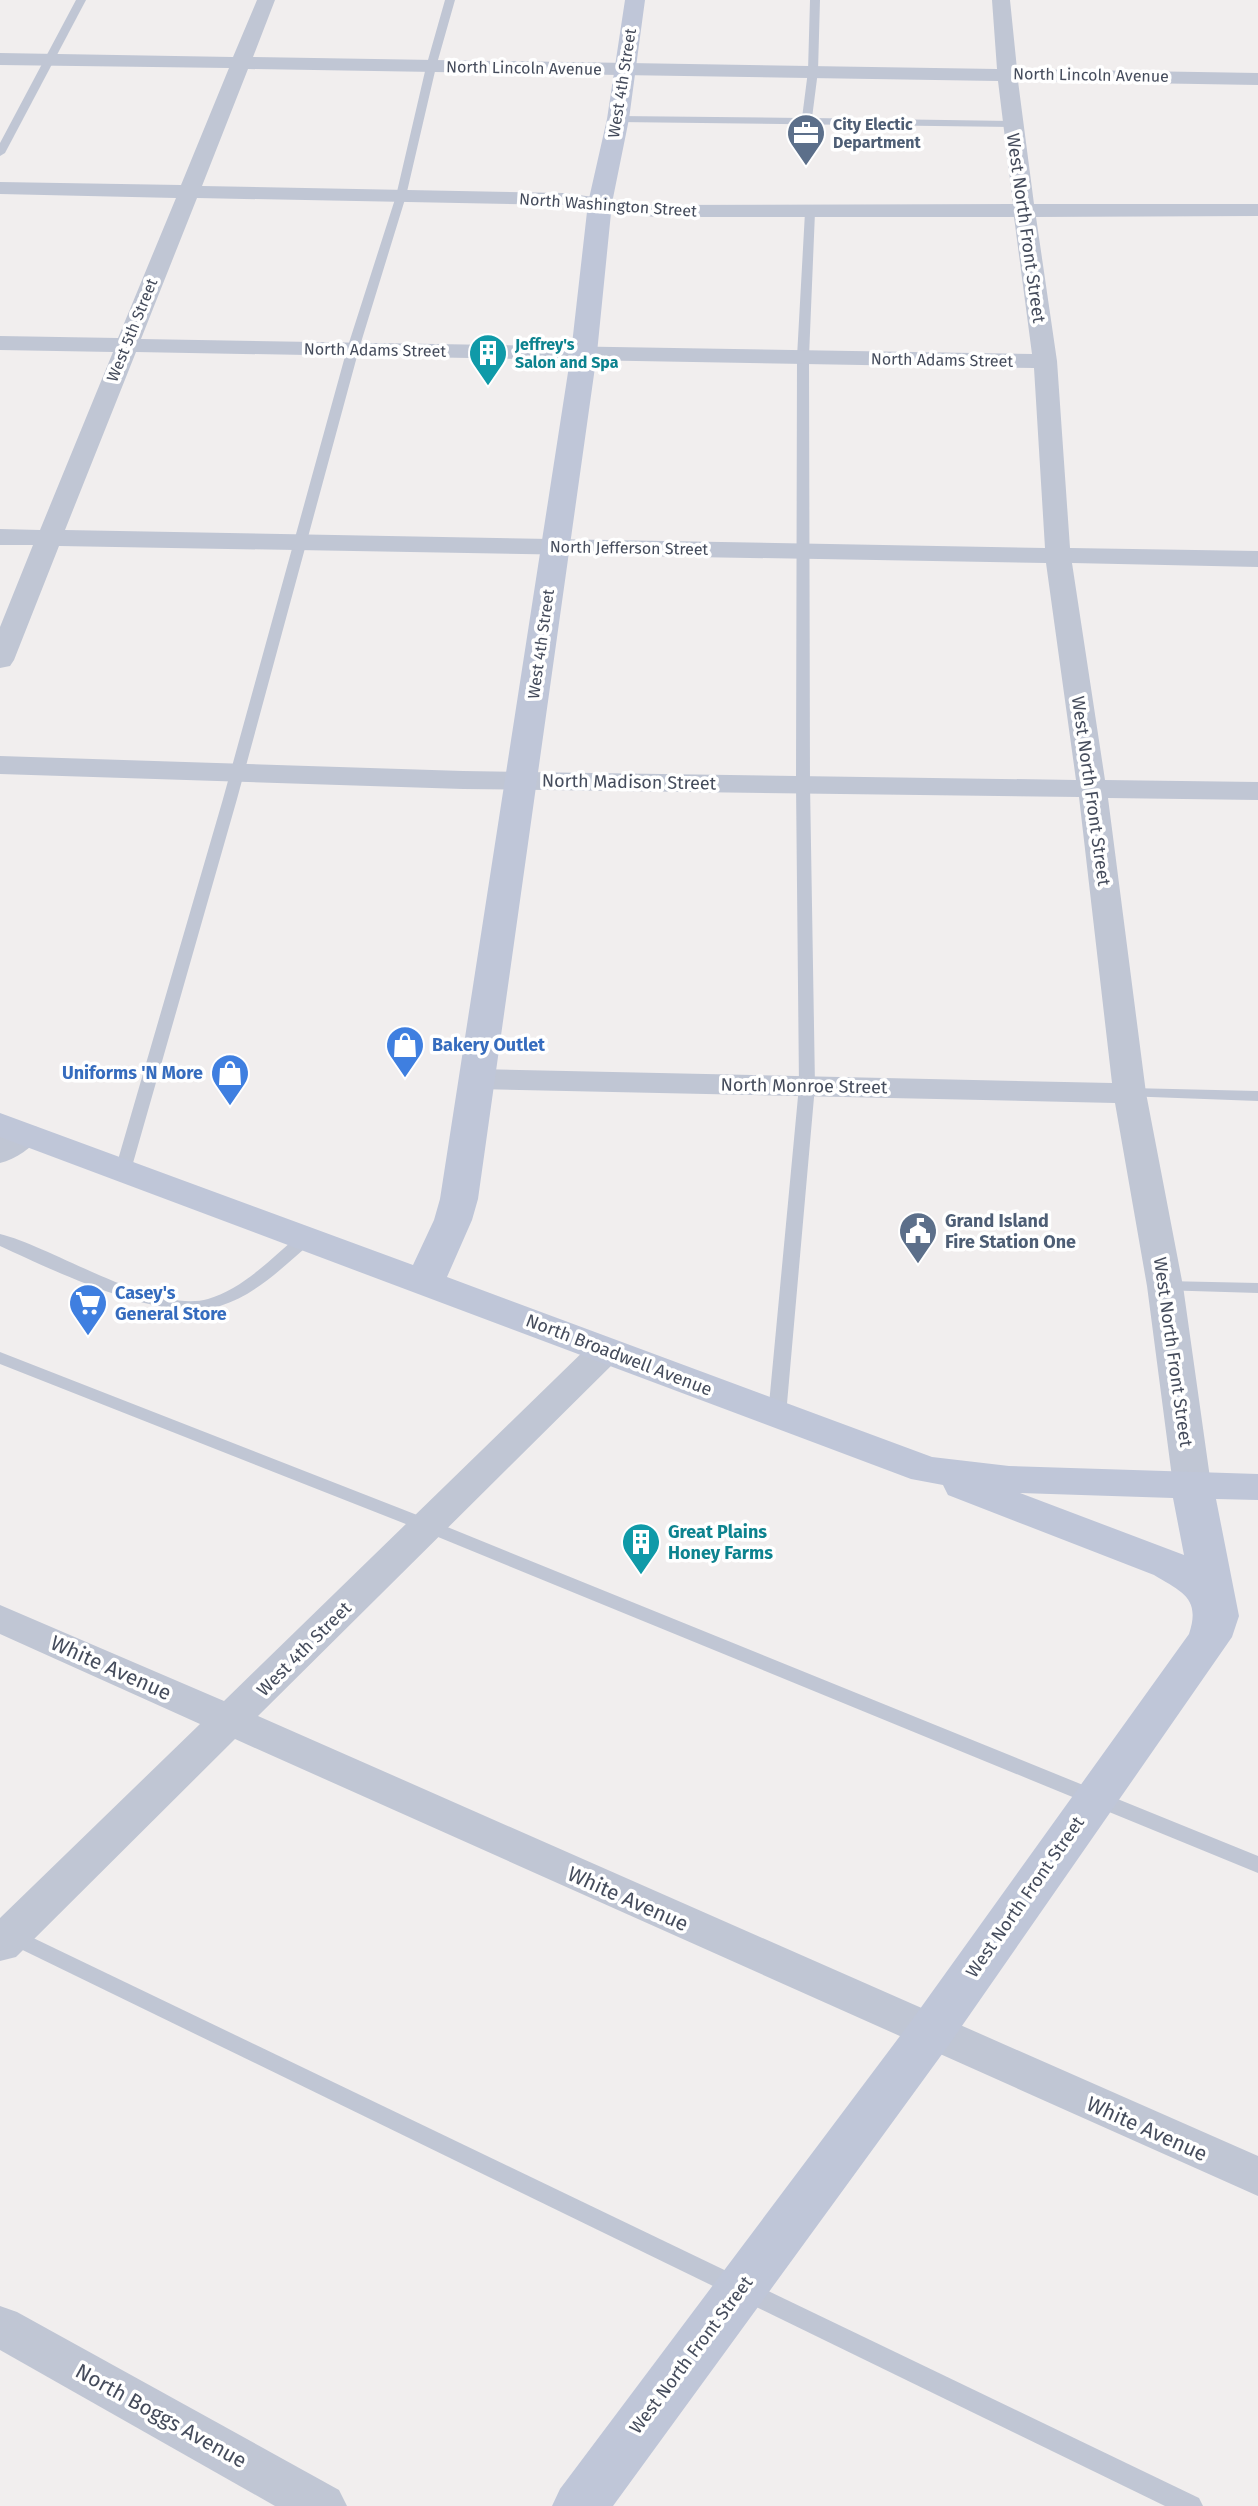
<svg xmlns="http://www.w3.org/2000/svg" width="1258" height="2506" viewBox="0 0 1258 2506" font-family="'Fira Sans',sans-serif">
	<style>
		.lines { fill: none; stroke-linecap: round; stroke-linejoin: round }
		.lane { fill: #c0c6d4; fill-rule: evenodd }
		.street { fill: #c0c6d4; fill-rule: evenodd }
		.secondary { fill: #bfc6d8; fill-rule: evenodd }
		.labels { text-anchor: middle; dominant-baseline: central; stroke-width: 7; stroke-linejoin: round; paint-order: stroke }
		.far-street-label { font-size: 16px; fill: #454c5c; stroke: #fff }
		.far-service-label { font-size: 16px; font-weight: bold; fill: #4e5e75; stroke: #fff; text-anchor: start }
		.far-culture-label { font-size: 16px; font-weight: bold; fill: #0d838f; stroke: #fff; text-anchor: start }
		.street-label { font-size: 18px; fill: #454c5c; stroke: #fff }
		.shop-label { font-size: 18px; font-weight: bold; fill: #366cbe; stroke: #fff; text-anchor: start }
		.service-label { font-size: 18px; font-weight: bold; fill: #4e5e75; stroke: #fff; text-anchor: start }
		.culture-label { font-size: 18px; font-weight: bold; fill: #0d838f; stroke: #fff; text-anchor: start }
		.near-street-label { font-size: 21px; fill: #454c5c; stroke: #fff }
	</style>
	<rect width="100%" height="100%" fill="#f1eeee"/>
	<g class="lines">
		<!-- lane -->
		<g class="lane">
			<path d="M 76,0 L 86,0 L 5,153 L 0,156 L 0,143 Z"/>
			<path d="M 445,0 L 455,0 L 436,67 L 406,196 L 359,349 L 237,799 L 131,1170 L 129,1174 L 117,1174 L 115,1170 L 223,799 L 347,349 L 396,196 L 426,67 Z"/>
			<path d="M 810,0 L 820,0 L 818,71 L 812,118 L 1012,121 L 1017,124 L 1012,127 L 618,122 L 613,119 L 618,116 L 802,118 L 808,71 Z"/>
			<path d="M 810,209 L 815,212 L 809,357 L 810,784 L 815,1086 L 786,1415 L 777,1421 L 768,1415 L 799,1086 L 796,784 L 797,357 L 805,212 Z"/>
			<path d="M 1130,1088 L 1258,1091 L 1258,1101 L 1124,1096 L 1122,1093 Z"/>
			<path d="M 306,1233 L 312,1234 L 315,1238 L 312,1242 C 284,1266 256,1295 220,1306 C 164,1325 53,1270 0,1246 L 0,1234 C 53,1247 154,1314 208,1299 C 244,1288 272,1258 300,1234 Z"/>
			<path d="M 1165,1281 L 1258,1283 L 1258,1293 L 1159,1290 L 1156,1286 Z"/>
			<path d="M 0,1352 L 435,1522 L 1258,1856 L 1258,1873 L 421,1530 L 0,1364 Z"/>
			<path d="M 0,1922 L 1199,2498 L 1203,2506 L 1165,2506 L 0,1939 Z"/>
		</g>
		<!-- street -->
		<g class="street">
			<path d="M 257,0 L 275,0 L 253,57 L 997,69 L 992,0 L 1010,0 L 1017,69 L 1258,73 L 1258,85 L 1018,81 L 1034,204 L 1258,204 L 1258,216 L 1036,217 L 1057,361 L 1070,548 L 1258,551 L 1258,567 L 1072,563 L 1105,780 L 1258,782 L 1258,800 L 1108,798 L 1146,1093 L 1183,1286 L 1211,1485 L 1205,1494 L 1192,1497 L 1179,1494 L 1173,1485 L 1147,1286 L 1115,1103 L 478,1089 L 466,1086 L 462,1079 L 466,1072 L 478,1069 L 1112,1083 L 1079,797 L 463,789 L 0,774 L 0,756 L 463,771 L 1076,780 L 1046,563 L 59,546 L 14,660 L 10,666 L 0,668 L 0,627 L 33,545 L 0,545 L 0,529 L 40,530 L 113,352 L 0,350 L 0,336 L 118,338 L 176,198 L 0,194 L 0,182 L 181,185 L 229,68 L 0,65 L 0,53 L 233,57 ZM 248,69 L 998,81 L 1013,204 L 655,205 L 563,193 L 202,186 ZM 197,198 L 563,205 L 655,217 L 1014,217 L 1032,354 L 141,339 ZM 136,352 L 1034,368 L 1045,548 L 65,530 Z"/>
			<path d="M 25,1124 L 37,1127 L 42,1134 C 32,1148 16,1159 0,1163 L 0,1137 L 13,1127 Z"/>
			<path d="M 606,1339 L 619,1342 L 624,1350 L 619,1358 L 258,1716 L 1258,2156 L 1258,2196 L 235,1739 L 16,1957 L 0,1961 L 0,1918 L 200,1724 L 0,1634 L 0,1605 L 224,1701 L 593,1342 Z"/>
			<path d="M 0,2306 L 17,2312 L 339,2490 L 347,2506 L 275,2506 L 0,2350 Z"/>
		</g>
		<!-- secondary -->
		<path class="secondary" d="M 625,0 L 645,0 L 629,119 L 612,203 L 597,353 L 478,1199 L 472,1220 L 447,1277 L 932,1457 L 1009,1466 L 1258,1474 L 1258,1500 L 1216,1499 L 1239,1616 L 1232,1637 L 948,2046 L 613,2506 L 552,2506 L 560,2489 L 912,2020 L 1189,1634 C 1201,1598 1182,1592 1154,1575 L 948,1495 L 943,1485 L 911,1479 L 0,1137 L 0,1113 L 413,1265 L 434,1220 L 440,1199 L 571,353 L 588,203 L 607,119 ZM 1020,1493 L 1173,1498 L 1184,1555 Z"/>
	</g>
	<!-- icons -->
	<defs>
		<symbol id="office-pin" viewBox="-11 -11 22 30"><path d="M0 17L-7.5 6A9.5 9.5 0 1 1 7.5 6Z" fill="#5c6f8a" stroke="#fff"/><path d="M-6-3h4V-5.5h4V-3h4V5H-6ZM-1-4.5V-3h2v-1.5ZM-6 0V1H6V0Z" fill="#fff"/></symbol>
		<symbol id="building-pin" viewBox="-11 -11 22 30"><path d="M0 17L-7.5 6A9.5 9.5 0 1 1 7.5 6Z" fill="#0f9aa8" stroke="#fff"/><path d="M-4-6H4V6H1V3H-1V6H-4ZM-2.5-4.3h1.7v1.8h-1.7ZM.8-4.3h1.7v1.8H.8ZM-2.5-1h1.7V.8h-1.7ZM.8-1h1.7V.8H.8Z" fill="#fff"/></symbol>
		<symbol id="shop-pin" viewBox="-11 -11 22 30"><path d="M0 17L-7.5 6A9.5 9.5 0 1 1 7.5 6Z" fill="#3f7fe0" stroke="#fff"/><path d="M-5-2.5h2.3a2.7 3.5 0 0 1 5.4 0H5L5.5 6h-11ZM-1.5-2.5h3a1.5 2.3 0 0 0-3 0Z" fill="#fff"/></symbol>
		<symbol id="civic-pin" viewBox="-11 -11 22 30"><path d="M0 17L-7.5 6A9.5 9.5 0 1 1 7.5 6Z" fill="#5c6f8a" stroke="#fff"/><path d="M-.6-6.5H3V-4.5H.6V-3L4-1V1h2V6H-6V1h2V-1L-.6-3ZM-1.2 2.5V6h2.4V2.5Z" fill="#fff"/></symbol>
		<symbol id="supermarket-pin" viewBox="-11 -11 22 30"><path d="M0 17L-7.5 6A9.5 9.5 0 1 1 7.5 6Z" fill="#3f7fe0" stroke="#fff"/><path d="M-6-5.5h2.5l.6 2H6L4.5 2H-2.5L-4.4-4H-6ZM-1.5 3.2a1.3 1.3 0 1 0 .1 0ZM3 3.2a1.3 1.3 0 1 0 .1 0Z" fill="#fff"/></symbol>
	</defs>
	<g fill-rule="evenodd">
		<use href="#office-pin" x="784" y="111" width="44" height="60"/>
		<use href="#building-pin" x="466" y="331" width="44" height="60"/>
		<use href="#shop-pin" x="383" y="1023" width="44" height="60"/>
		<use href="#shop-pin" x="208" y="1051" width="44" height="60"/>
		<use href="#civic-pin" x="896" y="1209" width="44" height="60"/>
		<use href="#supermarket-pin" x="66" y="1281" width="44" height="60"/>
		<use href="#building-pin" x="619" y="1520" width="44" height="60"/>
	</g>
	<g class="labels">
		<!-- far-street labels -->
		<g class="far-street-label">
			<text transform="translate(524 68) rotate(1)">North Lincoln Avenue</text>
			<text transform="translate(1091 75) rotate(1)">North Lincoln Avenue</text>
			<text transform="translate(622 83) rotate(-81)">West 4th Street</text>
			<text transform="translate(608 205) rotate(4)">North Washington Street</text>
			<text transform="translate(132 330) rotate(-68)">West 5th Street</text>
			<text transform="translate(375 350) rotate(1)">North Adams Street</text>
			<text transform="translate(942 360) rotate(1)">North Adams Street</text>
			<text transform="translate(629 548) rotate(1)">North Jefferson Street</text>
			<text transform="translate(541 644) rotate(-82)">West 4th Street</text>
		</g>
		<!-- far-service labels -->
		<g class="far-service-label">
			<text x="833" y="124">City Electic<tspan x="833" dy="18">Department</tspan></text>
		</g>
		<!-- far-culture labels -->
		<g class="far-culture-label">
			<text x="515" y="344">Jeffrey's<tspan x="515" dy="18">Salon and Spa</tspan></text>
		</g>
		<!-- street labels -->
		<g class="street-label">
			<text transform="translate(1026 228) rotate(82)">West North Front Street</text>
			<text transform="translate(629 782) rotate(1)">North Madison Street</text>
			<text transform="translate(1091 791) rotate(82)">West North Front Street</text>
			<text transform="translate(804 1086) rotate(1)">North Monroe Street</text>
			<text transform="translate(1173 1352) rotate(82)">West North Front Street</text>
			<text transform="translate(619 1355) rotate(21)">North Broadwell Avenue</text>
			<text transform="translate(304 1649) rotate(-45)">West 4th Street</text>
			<text transform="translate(1025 1897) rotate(-55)">West North Front Street</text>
			<text transform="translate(691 2355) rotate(-53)">West North Front Street</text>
		</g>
		<!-- shop labels -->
		<g class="shop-label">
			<text x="432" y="1045">Bakery Outlet</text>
			<text x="203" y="1073" text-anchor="end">Uniforms 'N More</text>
			<text x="115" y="1293">Casey's<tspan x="115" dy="21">General Store</tspan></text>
		</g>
		<!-- service labels -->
		<g class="service-label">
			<text x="945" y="1221">Grand Island<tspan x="945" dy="21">Fire Station One</tspan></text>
		</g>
		<!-- culture labels -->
		<g class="culture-label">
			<text x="668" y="1532">Great Plains<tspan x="668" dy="21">Honey Farms</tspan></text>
		</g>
		<!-- near-street labels -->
		<g class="near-street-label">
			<text transform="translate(111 1668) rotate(24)">White Avenue</text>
			<text transform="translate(628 1899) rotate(24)">White Avenue</text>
			<text transform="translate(1147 2129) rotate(24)">White Avenue</text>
			<text transform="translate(161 2416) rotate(29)">North Boggs Avenue</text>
		</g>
	</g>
</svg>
